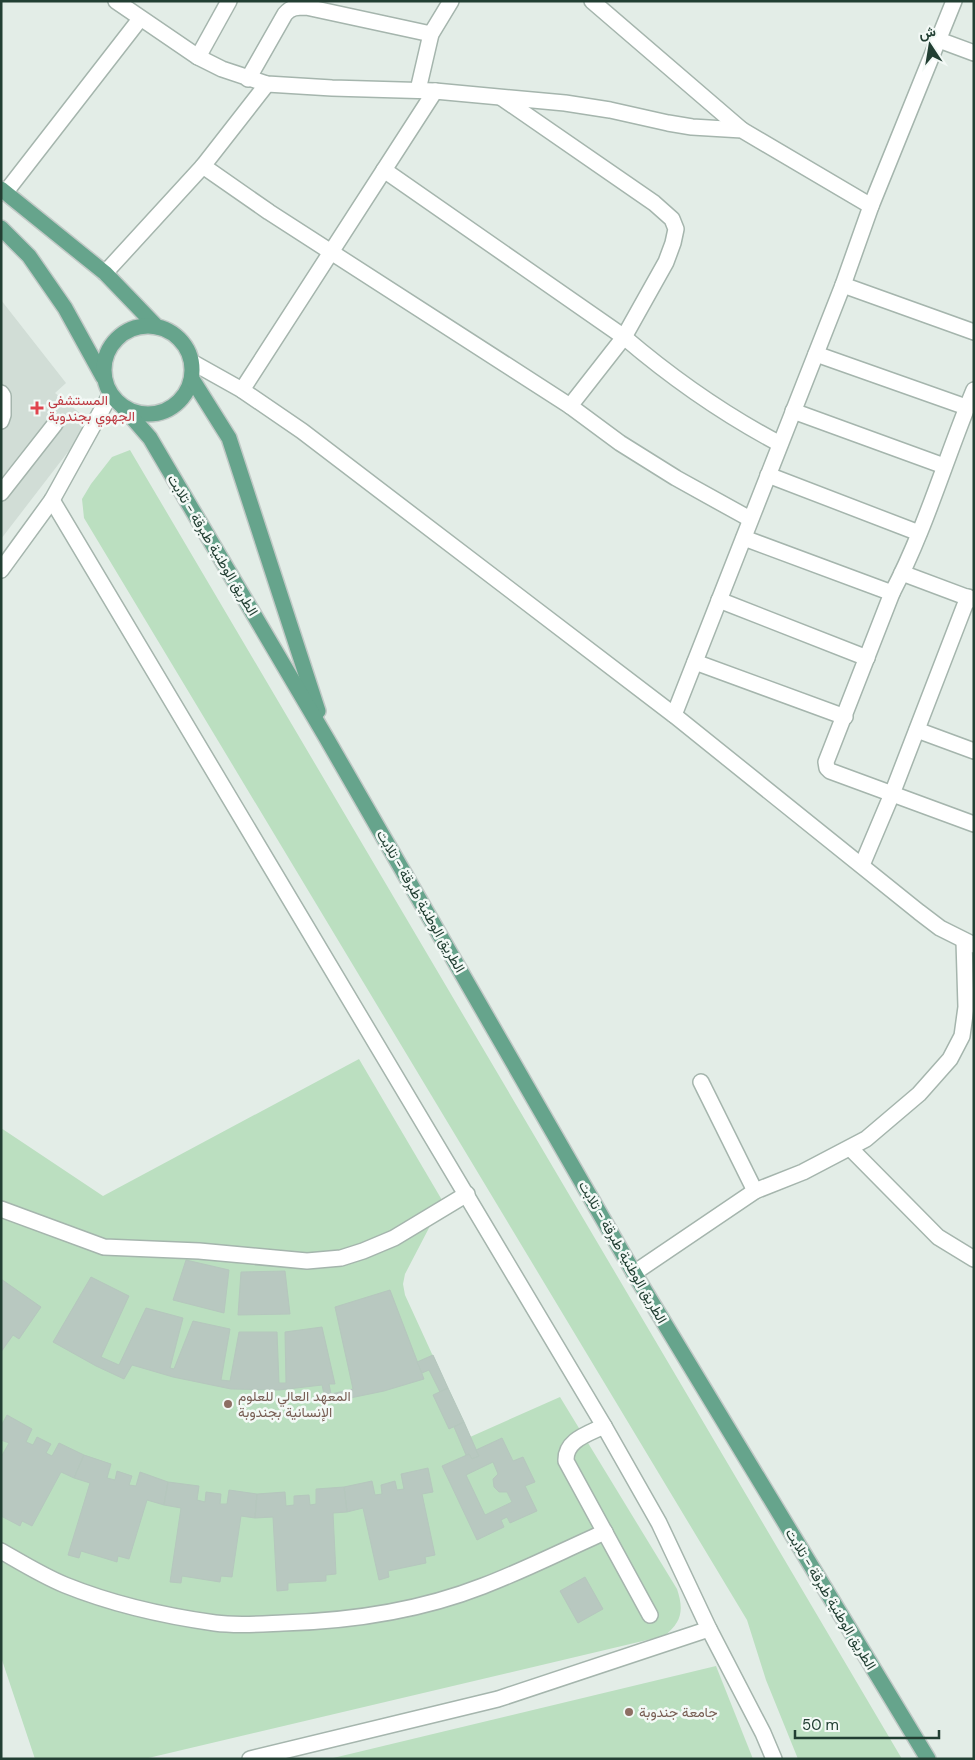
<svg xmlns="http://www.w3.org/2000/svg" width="975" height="1760" viewBox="0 0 975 1760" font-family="'DM Sans',Vazirmatn,sans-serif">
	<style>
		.built { fill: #d1ddd6 }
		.green { fill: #bbdfc0 }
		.building { fill: #b8c8c0; stroke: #b5c7bd; fill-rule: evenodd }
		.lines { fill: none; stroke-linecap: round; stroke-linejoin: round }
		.minor-casing { stroke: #a5b5ad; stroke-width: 18 }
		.major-casing { stroke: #c1c9c6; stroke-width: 18 }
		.minor { stroke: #fff; stroke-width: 15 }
		.major { stroke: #66a48c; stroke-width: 15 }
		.health-dot { fill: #e0444e; stroke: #f3f9f6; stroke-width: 2 }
		.education-dot { fill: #8d6e63; stroke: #f3f9f6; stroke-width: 2 }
		.labels { text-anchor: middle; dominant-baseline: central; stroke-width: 5; stroke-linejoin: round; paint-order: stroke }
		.health-label { font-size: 14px; fill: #be3a42; stroke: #f3f9f6; text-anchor: start }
		.street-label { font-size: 14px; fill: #223f33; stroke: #f3f9f6 }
		.education-label { font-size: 14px; fill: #785e54; stroke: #f3f9f6; text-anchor: start }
	</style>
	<rect width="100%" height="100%" fill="#e3ede7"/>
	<!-- built -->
	<path class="built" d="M 1,300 L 66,383 L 55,393 L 91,422 L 1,539 Z"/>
	<!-- green -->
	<g class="green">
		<path d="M 130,450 L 902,1759 L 798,1759 L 766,1680 L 747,1620 L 84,518 L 82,499 L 91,484 L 112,457 Z"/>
		<path d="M 359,1059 L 449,1212 L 430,1226 L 405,1274 L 403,1284 L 405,1295 L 470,1437 L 560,1397 L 677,1589 C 684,1610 682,1622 664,1636 L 144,1759 L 35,1759 L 1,1657 L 1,1128 L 103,1196 Z"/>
		<path d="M 716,1666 L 753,1759 L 329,1759 Z"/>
	</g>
	<!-- building -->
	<g class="building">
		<path d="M 186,1260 L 229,1270 L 224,1313 L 173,1300 Z"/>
		<path d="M 285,1271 L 290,1314 L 238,1315 L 241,1272 Z"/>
		<path d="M 91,1277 L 129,1296 L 101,1357 L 119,1365 L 146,1308 L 183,1318 L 170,1368 L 174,1369 L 193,1321 L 230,1329 L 221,1380 L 230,1381 L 239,1332 L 277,1332 L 279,1383 L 286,1383 L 285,1332 L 322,1327 L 335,1384 L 329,1384 L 331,1394 L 353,1389 L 335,1307 L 390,1290 L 424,1379 L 384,1391 L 326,1403 L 322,1385 L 279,1390 L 231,1389 L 173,1377 L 132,1365 L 124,1379 L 96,1366 L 53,1342 Z"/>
		<path d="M 1,1279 L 41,1307 L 19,1339 L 13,1335 L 1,1352 Z"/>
		<path d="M 433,1355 L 448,1388 L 440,1392 L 429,1370 L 422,1373 L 417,1362 Z"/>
		<path d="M 448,1388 L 464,1422 L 449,1429 L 433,1395 Z"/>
		<path d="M 7,1415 L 32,1429 L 26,1442 L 33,1445 L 37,1437 L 51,1444 L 46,1453 L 52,1456 L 59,1443 L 84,1455 L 74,1478 L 61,1472 L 32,1526 L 22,1521 L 20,1526 L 1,1516 L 1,1457 L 9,1443 L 1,1440 L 1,1426 Z"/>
		<path d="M 464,1422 L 479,1456 L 472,1459 L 469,1454 L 466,1455 L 454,1427 Z"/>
		<path d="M 502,1438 L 513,1461 L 523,1457 L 535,1482 L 525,1486 L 537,1511 L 510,1523 L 507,1517 L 501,1520 L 504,1527 L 477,1540 L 442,1466 L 469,1454 L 472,1459 L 479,1456 L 476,1450 ZM 493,1462 L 498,1474 L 493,1479 L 494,1487 L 499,1492 L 507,1492 L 512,1502 L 485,1515 L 466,1475 Z"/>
		<path d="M 84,1455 L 111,1464 L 107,1478 L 115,1480 L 117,1471 L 132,1476 L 129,1485 L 136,1486 L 140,1472 L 168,1482 L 164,1505 L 147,1500 L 129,1559 L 118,1556 L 117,1562 L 81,1551 L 79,1558 L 68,1555 L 90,1483 L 74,1478 Z"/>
		<path d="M 428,1468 L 433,1492 L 422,1494 L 435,1555 L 425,1557 L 426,1563 L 388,1571 L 389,1577 L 379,1580 L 363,1508 L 347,1512 L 344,1487 L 372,1481 L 375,1495 L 382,1494 L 381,1485 L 395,1481 L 397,1490 L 404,1489 L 401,1474 Z"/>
		<path d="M 168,1482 L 199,1486 L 197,1500 L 205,1502 L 206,1492 L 221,1494 L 220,1504 L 227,1504 L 229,1490 L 257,1494 L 255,1518 L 241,1516 L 232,1577 L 221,1576 L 220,1582 L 182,1576 L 181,1583 L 170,1582 L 181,1508 L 164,1505 Z"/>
		<path d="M 344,1487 L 347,1512 L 333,1513 L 336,1574 L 326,1575 L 326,1581 L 288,1583 L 288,1590 L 277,1591 L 273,1517 L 255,1518 L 257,1494 L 285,1492 L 286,1506 L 294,1505 L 294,1496 L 309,1495 L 310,1505 L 316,1504 L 316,1489 Z"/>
		<path d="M 585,1577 L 603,1609 L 578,1623 L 560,1591 Z"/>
	</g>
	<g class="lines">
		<defs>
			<g id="minor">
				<path d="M 116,1 L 198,57 L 222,69 L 267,84 L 332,88 L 435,91 L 565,103 L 610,110 L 668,123 L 692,127 L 742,130 L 871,206"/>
				<path d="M 592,1 L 742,130"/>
				<path d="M 939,40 L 974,53"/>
				<path d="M 198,57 L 229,1"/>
				<path d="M 248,79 L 285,14 C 291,7 297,7 306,7 L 431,34"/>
				<path d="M 418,90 L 431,34 L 451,1"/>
				<path d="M 502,98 L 654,203 L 672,219 L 676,229 L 673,243 L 666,262 L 624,337 L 570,406"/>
				<path d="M 203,166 L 269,212 L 570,406 L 620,443 L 676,478 L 750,519"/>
				<path d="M 384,170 L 624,337 C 672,378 725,415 780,444"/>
				<path d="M 5,193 L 140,19"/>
				<path d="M 105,273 L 203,166 L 267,84"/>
				<path d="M 843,285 L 974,332"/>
				<path d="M 816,354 L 966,407"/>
				<path d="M 192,362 L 242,390 L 302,431 L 674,715 L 919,912 L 940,928 L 974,945"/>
				<path d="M 242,390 L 435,91"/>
				<path d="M 974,390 C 946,457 926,528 892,593 L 826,762 L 827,768 L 830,771 L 974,824"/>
				<path d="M 1,393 L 3,396 L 3,415 L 1,421"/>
				<path d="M 793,411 L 944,466"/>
				<path d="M 768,475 L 919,533"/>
				<path d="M 1,493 L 55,424"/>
				<path d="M 52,500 L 604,1426 L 659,1523 L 709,1629 L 763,1733 L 774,1759"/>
				<path d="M 744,538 L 892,593"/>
				<path d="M 1,570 L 52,500 L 110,395"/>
				<path d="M 902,573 L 974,600"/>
				<path d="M 719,600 L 867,658"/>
				<path d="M 695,662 L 845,717"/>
				<path d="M 674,715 L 843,285 L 871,206 L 954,1"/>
				<path d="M 917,730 L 974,751"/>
				<path d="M 862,865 L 892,794 L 968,597"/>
				<path d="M 701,1082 L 755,1191"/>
				<path d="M 850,1148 L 938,1237 L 974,1259"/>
				<path d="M 1,1209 L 104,1247 L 199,1251 L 307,1261 L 341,1258 L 363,1251 L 394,1238 L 467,1194"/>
				<path d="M 634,1273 L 755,1191 L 803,1172 L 866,1139 L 919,1094 L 950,1059 L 962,1036 L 966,1007 L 964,941"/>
				<path d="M 604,1426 C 588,1434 565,1440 566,1461 L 650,1615"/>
				<path d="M 1,1551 C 22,1563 43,1576 65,1585 C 112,1604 165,1616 215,1623 C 237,1626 261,1624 283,1623 C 351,1621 419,1611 483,1586 C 525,1570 564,1550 605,1532"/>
				<path d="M 250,1759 L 498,1699 L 709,1629"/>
			</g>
			<g id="major">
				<path d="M 1,189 L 105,273 L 157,327"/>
				<path d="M 1,228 L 29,256 L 65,308 L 103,377"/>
				<circle cx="148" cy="370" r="44"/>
				<path d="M 192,379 L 229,438 L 318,711"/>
				<path d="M 123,407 L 150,438 L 327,739 L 634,1273 L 928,1759"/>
			</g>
		</defs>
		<!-- minor casing -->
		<use href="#minor" class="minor-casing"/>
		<!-- major casing -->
		<use href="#major" class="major-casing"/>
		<!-- minor -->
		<use href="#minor" class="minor"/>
		<!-- major -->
		<use href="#major" class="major"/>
	</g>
	<!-- markers -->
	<path class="health-dot" d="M34.5 400.5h5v5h5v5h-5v5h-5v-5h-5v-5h5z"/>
	<g class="education-dot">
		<circle cx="228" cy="1404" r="5"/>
		<circle cx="629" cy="1712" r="5"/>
	</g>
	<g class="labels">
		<!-- health labels -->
		<g class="health-label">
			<text x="48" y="400">المستشفى<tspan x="48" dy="16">الجهوي بجندوبة</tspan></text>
		</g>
		<!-- street labels -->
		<g class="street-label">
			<text transform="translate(213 545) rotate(59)">الطريق الوطنية طبرقة - تلابت</text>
			<text transform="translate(421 901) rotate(60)">الطريق الوطنية طبرقة - تلابت</text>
			<text transform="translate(623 1252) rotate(60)">الطريق الوطنية طبرقة - تلابت</text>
			<text transform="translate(831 1599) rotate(59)">الطريق الوطنية طبرقة - تلابت</text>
		</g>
		<!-- education labels -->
		<g class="education-label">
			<text x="238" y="1396">المعهد العالي للعلوم<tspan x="238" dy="16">الإنسانية بجندوبة</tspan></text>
			<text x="639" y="1712">جامعة جندوبة</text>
		</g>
	</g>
	<!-- border -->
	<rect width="975" height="1760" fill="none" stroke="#223f33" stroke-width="5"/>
	<!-- north arrow -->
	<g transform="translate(930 45) rotate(348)" stroke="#f3f9f6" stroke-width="4" paint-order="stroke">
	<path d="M0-4L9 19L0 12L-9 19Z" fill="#223f33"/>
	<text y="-8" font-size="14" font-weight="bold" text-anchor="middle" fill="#223f33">ش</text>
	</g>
	<!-- scale -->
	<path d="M795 1730v8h144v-8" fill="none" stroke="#223f33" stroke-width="2.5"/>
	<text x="802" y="1730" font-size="15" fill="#223f33" stroke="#f3f9f6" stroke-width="4" paint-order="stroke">50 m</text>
</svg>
